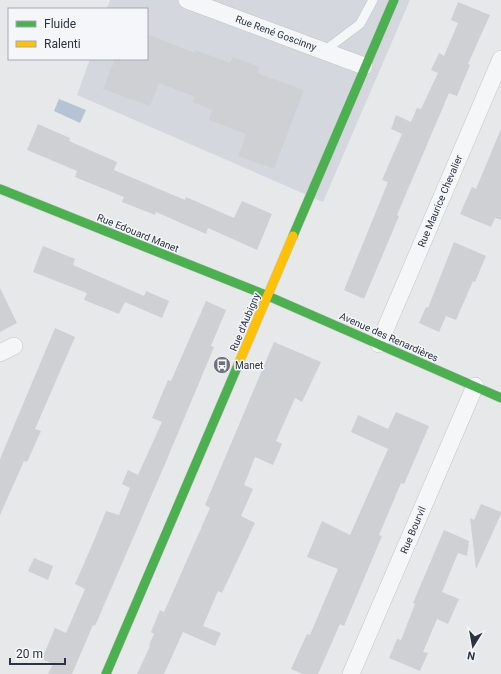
<svg xmlns="http://www.w3.org/2000/svg" width="501" height="674" viewBox="0 0 501 674" font-family="Roboto,sans-serif">
	<style>
		.built { fill: #d4d7dd }
		.water { fill: #b4c4d5 }
		.building { fill: #ced0d3 }
		.lines { fill: none; stroke-linecap: round; stroke-linejoin: round }
		.lane-casing { stroke: #c4c6c8; stroke-width: 10 }
		.street-casing { stroke: #c4c6c8; stroke-width: 18 }
		.fast-casing { stroke: #c4c6c8; stroke-width: 10 }
		.slow-casing { stroke: #c4c6c8; stroke-width: 10 }
		.lane { stroke: #f5f6f7; stroke-width: 9 }
		.street { stroke: #f5f6f7; stroke-width: 17 }
		.fast { stroke: #4caf50; stroke-width: 9 }
		.slow { stroke: #ffc107; stroke-width: 9 }
		.labels { text-anchor: middle; dominant-baseline: central; stroke-width: 3; stroke-linejoin: round; paint-order: stroke }
		.street-label { font-size: 10px; fill: #2b3445; stroke: #f4f6f9 }
		.poi-label { font-size: 10px; fill: #2b3445; stroke: #f4f6f9; text-anchor: start }
	</style>
	<rect width="100%" height="100%" fill="#e6e8ea"/>
	<!-- built -->
	<path class="built" d="M 110,0 L 410,0 L 323,202 L 77,95 L 90,59 L 147,59 L 147,9 L 107,9 Z"/>
	<!-- water -->
	<path class="water" d="M 59,99 L 86,110 L 80,123 L 54,111 Z"/>
	<!-- building -->
	<g class="building">
		<path d="M 458,2 L 490,15 L 468,64 L 470,65 L 457,96 L 449,93 L 397,215 L 399,216 L 364,299 L 344,290 L 388,182 L 382,180 L 402,134 L 391,129 L 396,115 L 411,122 L 417,108 L 421,109 L 438,73 L 431,70 L 439,53 L 444,56 L 458,23 L 451,20 Z"/>
		<path d="M 147,34 L 195,53 L 195,50 L 230,63 L 233,57 L 259,67 L 257,73 L 304,90 L 274,169 L 238,156 L 246,134 L 209,120 L 212,110 L 193,102 L 195,97 L 159,83 L 150,106 L 103,89 L 115,59 L 147,59 Z"/>
		<path d="M 38,124 L 70,138 L 69,141 L 117,162 L 114,170 L 185,200 L 186,197 L 234,218 L 242,201 L 272,214 L 257,250 L 208,228 L 206,234 L 156,212 L 155,215 L 122,202 L 124,197 L 75,177 L 77,171 L 27,150 Z"/>
		<path d="M 501,129 L 501,220 L 495,218 L 491,227 L 460,214 L 472,187 L 476,189 Z"/>
		<path d="M 454,242 L 486,256 L 475,282 L 473,281 L 456,320 L 446,316 L 439,332 L 419,323 L 426,307 L 428,308 Z"/>
		<path d="M 43,246 L 75,259 L 73,265 L 144,296 L 146,291 L 169,301 L 162,318 L 125,302 L 119,314 L 84,300 L 87,293 L 33,272 Z"/>
		<path d="M 0,288 L 17,323 L 0,332 Z"/>
		<path d="M 206,301 L 226,310 L 211,346 L 214,347 L 165,464 L 95,626 L 93,625 L 72,674 L 48,674 L 53,664 L 42,659 L 55,628 L 66,633 L 85,589 L 75,584 L 93,543 L 106,511 L 119,515 L 130,488 L 122,484 L 128,470 L 138,475 L 162,422 L 152,418 L 168,380 L 171,381 Z"/>
		<path d="M 55,328 L 75,337 L 35,429 L 41,431 L 27,462 L 24,461 L 0,515 L 0,459 Z"/>
		<path d="M 274,342 L 321,362 L 302,402 L 295,398 L 276,441 L 282,444 L 273,465 L 255,457 L 244,485 L 253,489 L 241,516 L 255,523 L 222,593 L 218,591 L 203,626 L 221,633 L 215,646 L 183,632 L 164,674 L 137,674 L 150,646 L 149,645 L 154,634 L 151,632 L 160,610 L 164,612 L 210,508 L 205,505 Z"/>
		<path d="M 396,412 L 429,426 L 404,484 L 401,483 L 379,535 L 382,536 L 344,626 L 340,624 L 318,674 L 303,674 L 291,669 L 307,634 L 310,635 L 338,569 L 307,557 L 322,521 L 350,535 L 388,449 L 351,432 L 358,415 L 388,429 Z"/>
		<path d="M 481,504 L 501,512 L 501,514 L 476,569 L 470,518 L 474,520 Z"/>
		<path d="M 444,530 L 469,541 L 467,556 L 458,553 L 442,592 L 459,599 L 448,624 L 437,619 L 423,652 L 428,653 L 420,671 L 389,658 L 397,639 L 401,640 L 415,604 L 413,603 Z"/>
		<path d="M 34,558 L 53,566 L 48,580 L 28,571 Z"/>
	</g>
	<g class="lines">
		<defs>
			<path id="lane" d="M 324,51 L 360,24 L 373,0"/>
			<g id="street">
				<path d="M 187,0 L 364,66"/>
				<path d="M 379,344 L 501,59"/>
				<path d="M 0,353 L 14,346"/>
				<path d="M 351,674 L 475,386"/>
			</g>
			<g id="fast">
				<path d="M 0,189 L 268,296 L 501,398"/>
				<path d="M 293,236 L 394,0"/>
				<path d="M 106,674 L 238,365"/>
			</g>
			<path id="slow" d="M 238,365 L 293,236"/>
		</defs>
		<!-- lane casing -->
		<use href="#lane" class="lane-casing"/>
		<!-- street casing -->
		<use href="#street" class="street-casing"/>
		<!-- fast casing -->
		<use href="#fast" class="fast-casing"/>
		<!-- slow casing -->
		<use href="#slow" class="slow-casing"/>
		<!-- lane -->
		<use href="#lane" class="lane"/>
		<!-- street -->
		<use href="#street" class="street"/>
		<!-- fast -->
		<use href="#fast" class="fast"/>
		<!-- slow -->
		<use href="#slow" class="slow"/>
	</g>
	<!-- icons -->
	<defs>
		<symbol id="bus-disc" viewBox="-11 -11 22 22"><circle r="9.5" fill="#6c737f" stroke="#f4f6f9"/><path d="M-5-6H5V4H4V6H2V4H-2V6H-4V4H-5ZM-3.5-4V0h7V-4ZM-3.5 1.2v1.5H-2V1.2ZM2 1.2v1.5H3.5V1.2Z" fill="#fff"/></symbol>
	</defs>
	<g fill-rule="evenodd">
		<use href="#bus-disc" x="212" y="355" width="20" height="20"/>
	</g>
	<g class="labels">
		<!-- street labels -->
		<g class="street-label">
			<text transform="translate(276 33) rotate(20)">Rue René Goscinny</text>
			<text transform="translate(440 201) rotate(-67)">Rue Maurice Chevalier</text>
			<text transform="translate(138 233) rotate(22)">Rue Edouard Manet</text>
			<text transform="translate(245 322) rotate(-67)">Rue d'Aubigny</text>
			<text transform="translate(389 337) rotate(24)">Avenue des Renardières</text>
			<text transform="translate(413 530) rotate(-67)">Rue Bourvil</text>
		</g>
		<!-- poi labels -->
		<g class="poi-label">
			<text x="235" y="365">Manet</text>
		</g>
	</g>
	<!-- legend -->
	<rect x="8" y="8" width="140" height="52" fill="#f4f6f9" stroke="#a4a8b1"/>
	<rect x="16" y="21" width="20" height="6" fill="#4caf50" stroke="#a4a8b1"/>
	<text x="44" y="28" font-size="12" fill="#2b3445">Fluide</text>
	<rect x="16" y="41" width="20" height="6" fill="#ffc107" stroke="#a4a8b1"/>
	<text x="44" y="48" font-size="12" fill="#2b3445">Ralenti</text>
	<!-- north arrow -->
	<g transform="translate(473 646) rotate(191)" stroke="#f4f6f9" stroke-width="3" paint-order="stroke">
	<path d="M0-3L7 15L0 10L-7 15Z" fill="#2b3445"/>
	<text y="-6" font-size="11" font-weight="bold" text-anchor="middle" fill="#2b3445">N</text>
	</g>
	<!-- scale -->
	<path d="M10 658v6h55v-6" fill="none" stroke="#2b3445" stroke-width="2"/>
	<text x="16" y="658" font-size="12" fill="#2b3445" stroke="#f4f6f9" stroke-width="3" paint-order="stroke">20 m</text>
</svg>
